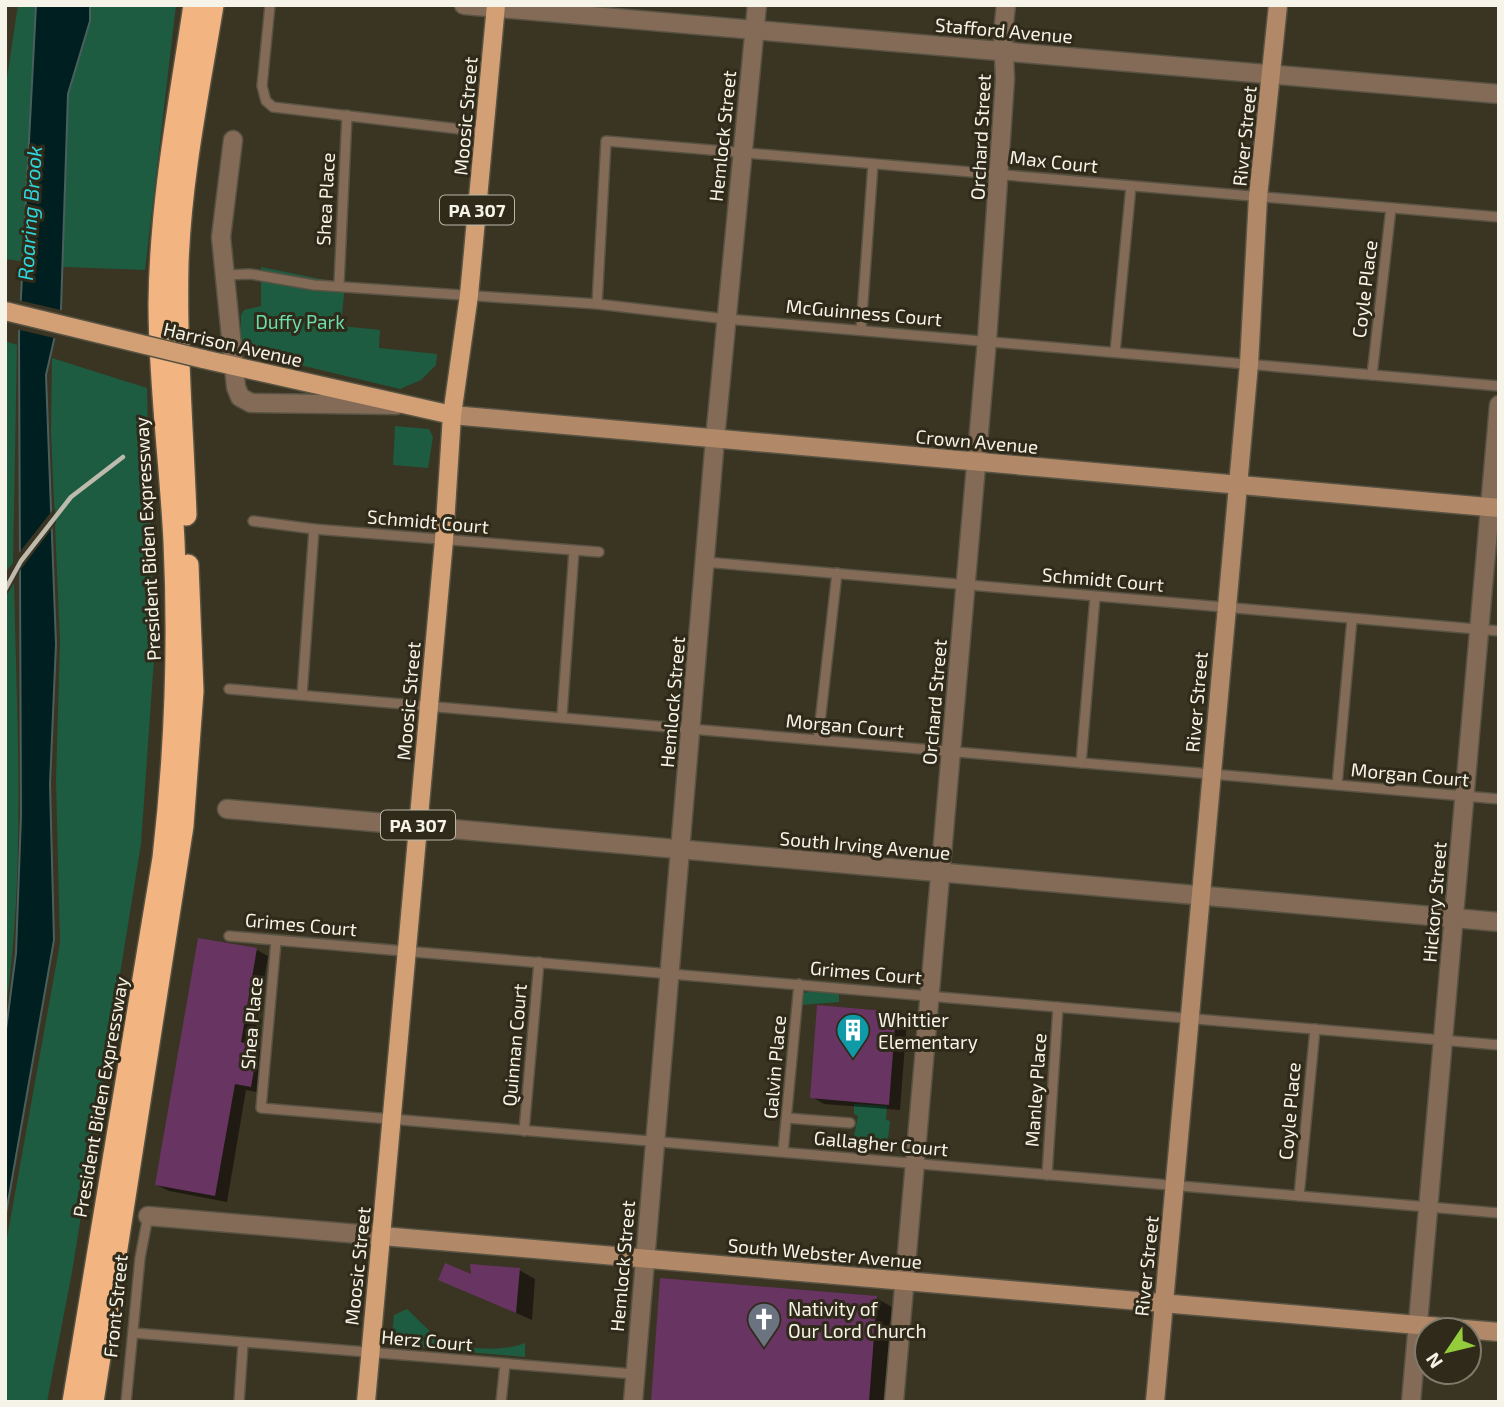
<svg xmlns="http://www.w3.org/2000/svg" width="1504" height="1407" viewBox="0 0 1504 1407" font-family="'Exo 2',sans-serif">
	<style>
		.green { fill: #1d5c41 }
		.water { fill: #001f21; stroke: #4a5f5d; stroke-width: 2 }
		.pier { fill: #3a3423 }
		.shadow { fill: #0007 }
		.building { fill: #683462 }
		.lines { fill: none; stroke-linecap: round; stroke-linejoin: round }
		.lane-casing { stroke: #585343; stroke-width: 12 }
		.street-casing { stroke: #585343; stroke-width: 21 }
		.secondary-casing { stroke: #585343; stroke-width: 21 }
		.primary-casing { stroke: #585343; stroke-width: 21 }
		.highway-casing { stroke: #585343; stroke-width: 24 }
		.lane { stroke: #846b57; stroke-width: 9 }
		.street { stroke: #846b57; stroke-width: 18 }
		.secondary { stroke: #b18968; stroke-width: 18 }
		.primary { stroke: #d3a075; stroke-width: 18 }
		.highway { stroke: #f2b481; stroke-width: 21 }
		.rail { stroke: #bebaad; stroke-width: 4.5 }
		.primary-bridge-casing { stroke: #585343; stroke-width: 21; stroke-linecap: butt }
		.primary-bridge { stroke: #d3a075; stroke-width: 18 }
		.labels { text-anchor: middle; dominant-baseline: central; stroke-width: 6; stroke-linejoin: round; paint-order: stroke }
		.shield { fill: #2f2a19; stroke: #bab7aa; stroke-width: 2 }
		.shield-label { font-size: 18px; font-weight: bold; fill: #f6f3e8 }
		.street-label { font-size: 19px; fill: #f6f3e8; stroke: #2f2a19 }
		.park-label { font-size: 19px; fill: #6cddaa; stroke: #2f2a19 }
		.poi-label { font-size: 19px; fill: #f6f3e8; stroke: #2f2a19; text-anchor: start }
		.water-label { font-size: 21px; font-style: italic; fill: #2dd6de; stroke: #2f2a19 }
	</style>
	<rect width="100%" height="100%" fill="#3a3423"/>
	<!-- green -->
	<g class="green">
		<path d="M 18,5 L 176,5 L 145,270 L 66,267 L 5,259 L 5,91 Z"/>
		<path d="M 261,267 L 345,284 L 341,326 L 380,330 L 379,348 L 437,354 L 436,365 L 421,380 L 400,389 L 241,351 L 241,315 L 244,310 L 261,306 Z"/>
		<path d="M 5,341 L 17,345 L 13,563 L 5,573 Z"/>
		<path d="M 52,358 L 147,388 L 154,659 L 141,844 L 72,1272 L 47,1402 L 5,1402 L 5,1249 L 60,943 L 56,780 L 60,642 L 51,431 Z"/>
		<path d="M 395,426 L 429,429 L 433,437 L 428,468 L 393,465 Z"/>
		<path d="M 14,583 C 17,726 26,872 5,1014 L 5,598 Z"/>
		<path d="M 812,991 L 839,994 L 839,1002 L 800,1005 L 804,993 Z"/>
		<path d="M 854,1104 L 887,1106 L 886,1120 L 890,1121 L 887,1148 L 852,1146 L 858,1116 L 854,1114 Z"/>
		<path d="M 407,1309 L 445,1346 C 471,1347 499,1353 525,1343 L 525,1357 L 391,1345 L 394,1315 Z"/>
	</g>
	<!-- water -->
	<path class="water" d="M 36,5 L 90,5 L 90,21 L 68,94 L 61,309 L 46,375 L 56,644 L 50,784 L 54,940 L 5,1219 L 5,1037 L 16,953 L 21,816 L 19,335 Z"/>
	<!-- pier -->
	<g class="pier">
		<path d="M 18,300 L 65,311 L 58,339 L 16,329 Z"/>
		<path d="M 55,507 L 56,523 L 15,577 L 15,558 Z"/>
	</g>
	<!-- shadow -->
	<g class="shadow">
		<path d="M 200,940 L 257,950 L 268,956 L 253,1046 L 269,1054 L 262,1093 L 246,1090 L 227,1202 L 169,1191 L 157,1185 Z"/>
		<path d="M 896,1014 L 907,1020 L 900,1110 L 824,1104 L 812,1097 Z"/>
		<path d="M 519,1270 L 535,1279 L 532,1320 L 441,1279 Z"/>
		<path d="M 876,1298 L 892,1307 L 885,1402 L 652,1402 Z"/>
	</g>
	<!-- building -->
	<g class="building">
		<path d="M 198,938 L 257,948 L 241,1042 L 258,1046 L 251,1087 L 235,1084 L 215,1196 L 155,1185 Z"/>
		<path d="M 817,1005 L 896,1012 L 889,1105 L 810,1098 Z"/>
		<path d="M 445,1263 L 471,1274 L 470,1264 L 520,1268 L 516,1313 L 438,1280 Z"/>
		<path d="M 660,1278 L 877,1296 L 869,1402 L 651,1402 Z"/>
	</g>
	<g class="lines">
		<defs>
			<g id="lane">
				<path d="M 270,5 L 262,86 L 266,101 L 273,107 L 485,132"/>
				<path d="M 227,275 L 250,274 L 314,285 L 597,304 L 727,319 L 1499,386"/>
				<path d="M 339,284 L 347,115"/>
				<path d="M 597,304 L 606,141 L 1499,217"/>
				<path d="M 861,329 L 873,164"/>
				<path d="M 1115,352 L 1131,186"/>
				<path d="M 1372,375 L 1391,208"/>
				<path d="M 253,521 L 314,529 L 599,552"/>
				<path d="M 705,562 L 1499,631"/>
				<path d="M 229,689 L 1499,799"/>
				<path d="M 302,695 L 314,529"/>
				<path d="M 562,715 L 574,551"/>
				<path d="M 818,740 L 837,573"/>
				<path d="M 1081,763 L 1095,597"/>
				<path d="M 1337,785 L 1352,619"/>
				<path d="M 229,936 L 1499,1045"/>
				<path d="M 276,941 L 261,1108 L 1499,1213"/>
				<path d="M 787,1118 L 850,1123"/>
				<path d="M 524,1131 L 539,962"/>
				<path d="M 783,1152 L 799,984"/>
				<path d="M 1047,1175 L 1058,1007"/>
				<path d="M 1299,1196 L 1315,1029"/>
				<path d="M 134,1333 L 634,1374"/>
				<path d="M 126,1402 L 140,1258 L 148,1216"/>
				<path d="M 239,1402 L 243,1344"/>
				<path d="M 501,1402 L 505,1364"/>
			</g>
			<g id="street">
				<path d="M 464,5 L 1499,94"/>
				<path d="M 233,140 L 221,237 L 236,387 L 240,397 L 251,403 L 396,405"/>
				<path d="M 227,809 L 1499,922"/>
				<path d="M 148,1216 L 382,1236"/>
				<path d="M 633,1402 L 715,439 L 757,5"/>
				<path d="M 894,1402 L 987,340 L 1005,79 L 1003,33 L 1006,5"/>
				<path d="M 1411,1402 L 1499,405"/>
			</g>
			<g id="secondary">
				<path d="M 452,415 L 1499,508"/>
				<path d="M 382,1236 L 1499,1332"/>
				<path d="M 1155,1402 L 1249,364 L 1258,197 L 1278,5"/>
			</g>
			<g id="primary">
				<path d="M 203,359 L 452,415"/>
				<path d="M 366,1402 L 444,540 L 452,415 L 469,295 L 496,5"/>
			</g>
			<g id="highway">
				<path d="M 186,515 C 183,431 176,348 178,264 C 181,177 199,91 213,5"/>
				<path d="M 73,1402 L 163,858 C 175,753 179,647 174,541 C 170,462 159,383 159,304 C 160,202 179,105 194,5"/>
				<path d="M 93,1402 L 183,826 L 193,691 L 188,565"/>
			</g>
		</defs>
		<!-- lane casing -->
		<use href="#lane" class="lane-casing"/>
		<!-- street casing -->
		<use href="#street" class="street-casing"/>
		<!-- secondary casing -->
		<use href="#secondary" class="secondary-casing"/>
		<!-- primary casing -->
		<use href="#primary" class="primary-casing"/>
		<!-- highway casing -->
		<use href="#highway" class="highway-casing"/>
		<!-- lane -->
		<use href="#lane" class="lane"/>
		<!-- street -->
		<use href="#street" class="street"/>
		<!-- secondary -->
		<use href="#secondary" class="secondary"/>
		<!-- primary -->
		<use href="#primary" class="primary"/>
		<!-- highway -->
		<use href="#highway" class="highway"/>
		<!-- rail -->
		<path class="rail" d="M 5,590 L 21,561 L 71,497 L 123,457"/>
		<defs>
			<path id="primary-bridge" d="M 5,311 L 203,359"/>
		</defs>
		<!-- primary-bridge casing -->
		<use href="#primary-bridge" class="primary-bridge-casing"/>
		<!-- primary-bridge -->
		<use href="#primary-bridge" class="primary-bridge"/>
	</g>
	<!-- icons -->
	<defs>
		<symbol id="building-pin" viewBox="-11 -11 22 30"><path d="M0 17L-7.5 6A9.5 9.5 0 1 1 7.5 6Z" fill="#0f9aa8" stroke="#2f2a19"/><path d="M-4-6H4V6H1V3H-1V6H-4ZM-2.5-4.3h1.7v1.8h-1.7ZM.8-4.3h1.7v1.8H.8ZM-2.5-1h1.7V.8h-1.7ZM.8-1h1.7V.8H.8Z" fill="#fff"/></symbol>
		<symbol id="church-pin" viewBox="-11 -11 22 30"><path d="M0 17L-7.5 6A9.5 9.5 0 1 1 7.5 6Z" fill="#6b7280" stroke="#2f2a19"/><path d="M-1.2-6h2.4v3.5h3.3v2.4h-3.3V6h-2.4V-.1h-3.3v-2.4h3.3Z" fill="#fff"/></symbol>
	</defs>
	<g fill-rule="evenodd">
		<use href="#building-pin" x="834" y="1011" width="38" height="52"/>
		<use href="#church-pin" x="745" y="1300" width="38" height="52"/>
	</g>
	<g class="labels">
		<!-- shield labels -->
		<g class="shield">
			<rect x="440" y="195.5" width="74" height="29" rx="5"/>
			<rect x="381" y="810.5" width="74" height="29" rx="5"/>
		</g>
		<g class="shield-label">
			<text x="477" y="210">PA 307</text>
			<text x="418" y="825">PA 307</text>
		</g>
		<!-- street labels -->
		<g class="street-label">
			<text transform="translate(1004 30) rotate(5)">Stafford Avenue</text>
			<text transform="translate(465 116) rotate(-85)">Moosic Street</text>
			<text transform="translate(722 136) rotate(-84)">Hemlock Street</text>
			<text transform="translate(1244 136) rotate(-84)">River Street</text>
			<text transform="translate(980 137) rotate(-87)">Orchard Street</text>
			<text transform="translate(1054 161) rotate(6)">Max Court</text>
			<text transform="translate(325 199) rotate(-87)">Shea Place</text>
			<text transform="translate(1364 289) rotate(-83)">Coyle Place</text>
			<text transform="translate(864 312) rotate(5)">McGuinness Court</text>
			<text transform="translate(233 344) rotate(13)">Harrison Avenue</text>
			<text transform="translate(977 441) rotate(5)">Crown Avenue</text>
			<text transform="translate(428 521) rotate(5)">Schmidt Court</text>
			<text transform="translate(147 539) rotate(-93)">President Biden Expressway</text>
			<text transform="translate(1103 579) rotate(5)">Schmidt Court</text>
			<text transform="translate(408 701) rotate(-85)">Moosic Street</text>
			<text transform="translate(672 702) rotate(-85)">Hemlock Street</text>
			<text transform="translate(934 702) rotate(-85)">Orchard Street</text>
			<text transform="translate(1196 702) rotate(-85)">River Street</text>
			<text transform="translate(845 725) rotate(5)">Morgan Court</text>
			<text transform="translate(1410 774) rotate(5)">Morgan Court</text>
			<text transform="translate(865 845) rotate(5)">South Irving Avenue</text>
			<text transform="translate(1434 902) rotate(-85)">Hickory Street</text>
			<text transform="translate(301 924) rotate(5)">Grimes Court</text>
			<text transform="translate(866 972) rotate(5)">Grimes Court</text>
			<text transform="translate(251 1023) rotate(-85)">Shea Place</text>
			<text transform="translate(514 1045) rotate(-85)">Quinnan Court</text>
			<text transform="translate(774 1067) rotate(-85)">Galvin Place</text>
			<text transform="translate(1035 1090) rotate(-86)">Manley Place</text>
			<text transform="translate(100 1097) rotate(-80)">President Biden Expressway</text>
			<text transform="translate(1289 1111) rotate(-85)">Coyle Place</text>
			<text transform="translate(881 1143) rotate(5)">Gallagher Court</text>
			<text transform="translate(825 1253) rotate(5)">South Webster Avenue</text>
			<text transform="translate(357 1266) rotate(-84)">Moosic Street</text>
			<text transform="translate(622 1266) rotate(-85)">Hemlock Street</text>
			<text transform="translate(1146 1266) rotate(-84)">River Street</text>
			<text transform="translate(115 1306) rotate(-84)">Front Street</text>
			<text transform="translate(427 1340) rotate(5)">Herz Court</text>
		</g>
		<!-- park labels -->
		<g class="park-label">
			<text x="300" y="321">Duffy Park</text>
		</g>
		<!-- poi labels -->
		<g class="poi-label">
			<text x="878" y="1019">Whittier<tspan x="878" dy="22">Elementary</tspan></text>
			<text x="788" y="1308">Nativity of<tspan x="788" dy="22">Our Lord Church</tspan></text>
		</g>
		<!-- water labels -->
		<g class="water-label">
			<text transform="translate(29 213) rotate(-86)">Roaring Brook</text>
		</g>
	</g>
	<!-- border -->
	<rect width="1504" height="1407" fill="none" stroke="#f6f3e8" stroke-width="14"/>
	<!-- north arrow -->
	<g transform="translate(1448 1351) rotate(235)"><circle r="33" fill="#2f2a19" stroke="#7f7a6c" stroke-width="2"/>
	<path d="M0-5L12 26L0 18L-12 26Z" fill="#94cc3c"/>
	<text y="-10" font-size="19" font-weight="bold" text-anchor="middle" fill="#f6f3e8">N</text>
	</g>
</svg>
